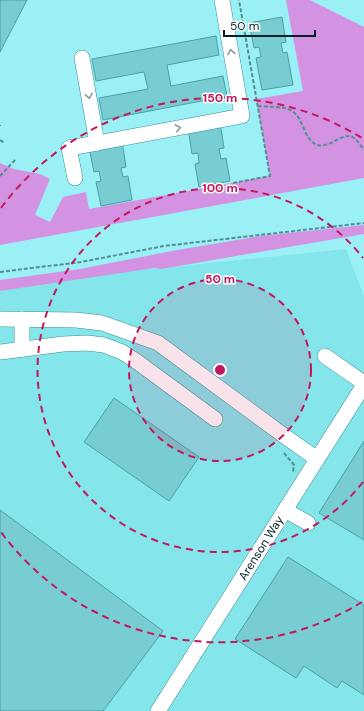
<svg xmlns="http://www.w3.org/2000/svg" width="364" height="711" viewBox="0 0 364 711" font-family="'DM Sans',sans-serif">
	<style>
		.built { fill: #84e6eb }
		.green { fill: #d493e2 }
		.building { fill: #78cdd2; stroke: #4aa0a5 }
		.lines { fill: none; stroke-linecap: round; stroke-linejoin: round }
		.minor-casing { stroke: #368e94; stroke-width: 16 }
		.path { stroke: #528f93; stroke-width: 2; stroke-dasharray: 4 2; stroke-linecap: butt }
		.minor { stroke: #fff; stroke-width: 15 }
		.oneway { stroke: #8c9c9c }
		.ring { fill: none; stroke: #c2185b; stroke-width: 2; stroke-dasharray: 7 5 }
		.labels { text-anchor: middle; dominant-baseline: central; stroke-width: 3; stroke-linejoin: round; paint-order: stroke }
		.street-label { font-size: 12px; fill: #002224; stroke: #fff }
		.centre { fill: #c2185b; stroke: #fff; stroke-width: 2 }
		.ring-label { font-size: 12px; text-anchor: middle; font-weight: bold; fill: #c2185b; stroke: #fff; stroke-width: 3; stroke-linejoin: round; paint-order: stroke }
	</style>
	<rect width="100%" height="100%" fill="#9af0f5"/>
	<!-- built -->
	<path class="built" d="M 346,249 L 364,296 L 364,711 L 0,711 L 0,285 Z"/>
	<!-- green -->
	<g class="green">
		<path d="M 286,0 L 310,0 L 364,27 L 364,178 L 0,245 L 0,163 L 14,169 L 40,174 L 50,179 L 35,215 L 50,222 L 63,197 L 86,192 L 89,209 L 270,176 L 256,99 L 303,91 Z"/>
		<path d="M 364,225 L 364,234 L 161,269 L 155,268 L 0,291 L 0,280 L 80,269 L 177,250 L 261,236 Z"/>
	</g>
	<!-- building -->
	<g class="building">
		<path d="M 0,0 L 27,0 L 0,52 Z"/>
		<path d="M 282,17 L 286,42 L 281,43 L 283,53 L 287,52 L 293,85 L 262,90 L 256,58 L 261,57 L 259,47 L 254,48 L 249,23 Z"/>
		<path d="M 216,36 L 219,55 L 167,65 L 171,86 L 223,76 L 227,96 L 103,120 L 99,98 L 148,89 L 144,72 L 96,81 L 92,59 Z"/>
		<path d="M 220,122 L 224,148 L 219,149 L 221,159 L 226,158 L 230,181 L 199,187 L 195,164 L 199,163 L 198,153 L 192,154 L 188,128 Z"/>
		<path d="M 122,141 L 126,167 L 121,168 L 123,177 L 128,176 L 132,200 L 101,206 L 96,182 L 101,181 L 99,171 L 94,172 L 89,147 Z"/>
		<path d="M 114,398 L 199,457 L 169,501 L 84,442 Z"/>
		<path d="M 364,441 L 364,540 L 319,513 Z"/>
		<path d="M 0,510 L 163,631 L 103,711 L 0,711 Z"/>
		<path d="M 288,557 L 364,605 L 364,695 L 342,681 L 337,688 L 304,666 L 296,678 L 235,639 Z"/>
	</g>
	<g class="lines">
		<defs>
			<g id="minor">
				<path d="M 82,58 L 97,143 L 242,116 L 222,0"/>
				<path d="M 75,178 L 69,148 L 97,143"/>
				<path d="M 0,319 L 76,320 L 102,323 L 158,343 L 283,435 L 317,459"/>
				<path d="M 22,319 L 22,349"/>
				<path d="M 0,352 L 63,344 L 87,343 L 104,345 L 122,352 L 136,361 L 215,419"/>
				<path d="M 325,356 L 364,383"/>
				<path d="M 285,510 L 308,523"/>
				<path d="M 158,711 L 364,385"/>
			</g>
		</defs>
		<!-- minor casing -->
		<use href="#minor" class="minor-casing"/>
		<!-- path -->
		<g class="path">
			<path d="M 258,106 C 267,107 285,106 292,111 C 304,118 303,139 317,145 C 330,149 344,130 354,138 C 358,141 361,146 364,150"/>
			<path d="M 0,125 L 0,126"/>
			<path d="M 0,140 L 5,143"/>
			<path d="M 0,176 L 16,159"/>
			<path d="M 233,183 L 270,176 L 239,0"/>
			<path d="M 0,272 L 81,262 L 164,246 L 364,223"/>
			<path d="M 284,453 L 294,465 L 293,472"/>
		</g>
		<!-- minor -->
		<use href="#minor" class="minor"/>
	</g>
	<!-- one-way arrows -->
	<defs><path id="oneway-chevron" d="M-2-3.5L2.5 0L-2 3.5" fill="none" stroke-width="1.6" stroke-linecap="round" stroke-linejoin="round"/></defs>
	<g class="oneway">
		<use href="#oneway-chevron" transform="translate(231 52) rotate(-100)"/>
		<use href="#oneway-chevron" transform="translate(89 96) rotate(80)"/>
		<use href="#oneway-chevron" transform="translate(178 128) rotate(-11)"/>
	</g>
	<!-- distance rings -->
	<circle cx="220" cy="370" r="91" fill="#c2185b" fill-opacity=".12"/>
	<g class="ring">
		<circle cx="220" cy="370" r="91"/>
		<path d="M363 482A182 182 0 1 1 363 258"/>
		<path d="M362 602A272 272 0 0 1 1 532M1 208A272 272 0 0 1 362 138"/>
	</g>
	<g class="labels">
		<!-- street labels -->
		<g class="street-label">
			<text transform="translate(261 548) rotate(-58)">Arenson Way</text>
		</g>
	</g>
	<circle cx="220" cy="370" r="6" class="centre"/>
	<g class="ring-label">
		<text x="220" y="102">150 m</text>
		<text x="220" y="192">100 m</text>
		<text x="220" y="283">50 m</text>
	</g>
	<!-- scale -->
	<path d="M224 30v6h91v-6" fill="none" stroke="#002224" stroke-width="2"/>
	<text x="230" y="30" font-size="12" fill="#002224" stroke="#ffffff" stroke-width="3" paint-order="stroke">50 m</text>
</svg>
